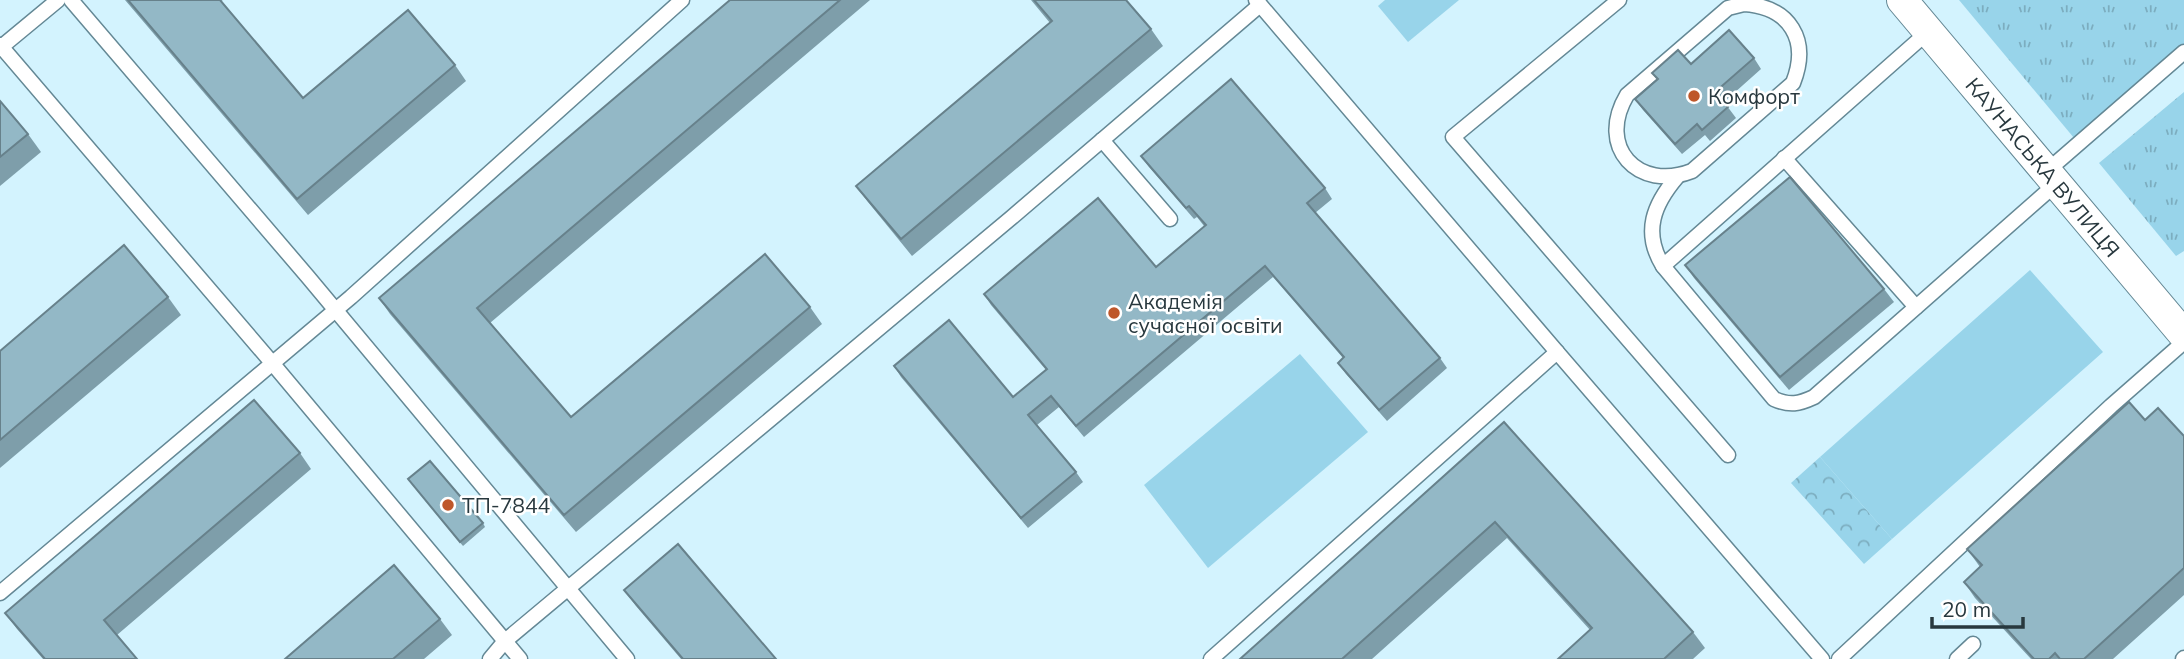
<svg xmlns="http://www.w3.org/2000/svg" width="2184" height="659" viewBox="0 0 2184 659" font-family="Mulish,sans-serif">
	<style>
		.grass { fill: url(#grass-tufts) }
		.park { fill: url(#park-crowns) }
		.pitch { fill: #98d4ea }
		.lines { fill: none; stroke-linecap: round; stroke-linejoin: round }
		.lane-casing { stroke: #648895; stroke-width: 17 }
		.street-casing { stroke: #648895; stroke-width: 32 }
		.lane { stroke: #fff; stroke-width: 14 }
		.street { stroke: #fff; stroke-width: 30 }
		.wall { fill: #7e9eaa }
		.building { fill: #93b8c6; stroke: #67818b; stroke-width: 2 }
		.poi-dot { fill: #be572a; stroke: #fff; stroke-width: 2.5 }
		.labels { text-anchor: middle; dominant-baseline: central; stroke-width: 5; stroke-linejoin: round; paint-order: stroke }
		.poi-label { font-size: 21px; fill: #28383e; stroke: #fff; text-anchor: start }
		.street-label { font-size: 21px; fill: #28383e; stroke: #fff }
	</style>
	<defs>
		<pattern id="grass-tufts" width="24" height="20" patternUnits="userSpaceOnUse" patternTransform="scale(1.75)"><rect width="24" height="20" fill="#98d4ea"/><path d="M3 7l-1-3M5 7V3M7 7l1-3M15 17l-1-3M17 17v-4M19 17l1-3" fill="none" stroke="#7cadbf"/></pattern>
		<pattern id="park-crowns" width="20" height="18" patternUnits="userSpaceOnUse" patternTransform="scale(1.75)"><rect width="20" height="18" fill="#98d4ea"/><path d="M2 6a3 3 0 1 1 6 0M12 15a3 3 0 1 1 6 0" fill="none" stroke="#7cadbf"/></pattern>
	</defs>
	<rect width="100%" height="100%" fill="#d3f3fe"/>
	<!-- grass -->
	<g class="grass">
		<path d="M 1959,0 L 2184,0 L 2184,46 L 2074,138 Z"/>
		<path d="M 2184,92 L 2184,251 L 2176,256 L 2099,163 Z"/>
	</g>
	<!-- park -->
	<path class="park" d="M 1820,457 L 1892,539 L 1864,564 L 1791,483 Z"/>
	<!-- pitch -->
	<g class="pitch">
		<path d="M 1385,0 L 1459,0 L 1408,42 L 1378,6 Z"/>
		<path d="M 2030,270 L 2103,352 L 1892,539 L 1820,457 Z"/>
		<path d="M 1300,354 L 1368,432 L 1208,568 L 1144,485 Z"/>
	</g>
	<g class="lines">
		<defs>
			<g id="lane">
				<path d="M 71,0 L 308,277 L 627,659"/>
				<path d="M 1256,0 L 1557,352"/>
				<path d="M 1619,0 L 1453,137 L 1728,455"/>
				<path d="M 1744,4 C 1790,7 1810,40 1793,83 L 1692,171 C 1638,192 1596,147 1627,95 L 1728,8 Z"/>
				<path d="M 0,45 L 273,364 L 520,659"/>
				<path d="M 0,48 L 58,0"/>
				<path d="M 1102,140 L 1170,219"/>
				<path d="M 1784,158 L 1916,307"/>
				<path d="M 2047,171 L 2184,52"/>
				<path d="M 1677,177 C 1654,204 1642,232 1663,266 L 1929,31"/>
				<path d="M 1663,266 L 1774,399 C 1790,406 1799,404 1814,397 L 2057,183"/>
				<path d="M 0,593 L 351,297 L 682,0"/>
				<path d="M 490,659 L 505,641 L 1011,218 L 1260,5"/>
				<path d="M 1211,659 L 1557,352 L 1822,659"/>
				<path d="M 1839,659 L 2111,406 L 2184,342"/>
				<path d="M 1957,659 L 1973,644"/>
				<path d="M 2183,659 L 2184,658"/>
			</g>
			<path id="street" d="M 1902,0 L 2184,335"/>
		</defs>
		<!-- lane casing -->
		<use href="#lane" class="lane-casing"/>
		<!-- street casing -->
		<use href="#street" class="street-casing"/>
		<!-- lane -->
		<use href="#lane" class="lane"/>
		<!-- street -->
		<use href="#street" class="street"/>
	</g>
	<!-- wall -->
	<g class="wall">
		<path d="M 125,0 L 223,0 L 221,1 L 303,98 L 455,65 L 466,81 L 308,215 Z"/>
		<path d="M 730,0 L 870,0 L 490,323 L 571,417 L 810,307 L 822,324 L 576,532 L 390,314 L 379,298 Z"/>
		<path d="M 1031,0 L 1126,0 L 1151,29 L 1163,46 L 912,256 L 868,202 L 856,186 L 1050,23 Z"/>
		<path d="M 1754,58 L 1761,69 L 1724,102 L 1736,118 L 1710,141 L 1705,135 L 1682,154 L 1643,110 L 1635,99 L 1657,80 L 1652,73 L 1691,64 Z"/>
		<path d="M 0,101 L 28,134 L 41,152 L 0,186 Z"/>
		<path d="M 1141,156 L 1325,188 L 1332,199 L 1315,213 L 1440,358 L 1447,368 L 1387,421 L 1346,374 L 1338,363 L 1343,358 L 1273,277 L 1084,437 L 1059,407 L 1037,425 L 1076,472 L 1083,482 L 1028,528 L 901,377 L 894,366 L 1013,397 L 1046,370 L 991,305 L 984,294 L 1156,267 L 1204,226 L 1197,217 L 1194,219 L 1149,167 Z"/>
		<path d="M 1685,265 L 1884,289 L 1894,302 L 1789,390 L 1694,278 Z"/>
		<path d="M 168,297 L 181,315 L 0,468 L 0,351 Z"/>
		<path d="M 2145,420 L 2184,436 L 2184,595 L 2113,659 L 2031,659 L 1975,598 L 1964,582 L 1980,567 L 1967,549 Z"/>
		<path d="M 1504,422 L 1693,632 L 1705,648 L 1693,659 L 1558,659 L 1590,630 L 1507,538 L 1372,659 L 1240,659 Z"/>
		<path d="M 300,453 L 311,469 L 117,635 L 137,659 L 43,659 L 17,629 L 5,613 Z"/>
		<path d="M 411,483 L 483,523 L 485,527 L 463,546 Z"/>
		<path d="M 624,590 L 776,659 L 681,659 L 636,606 Z"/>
		<path d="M 440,619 L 452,635 L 424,659 L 285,659 Z"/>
	</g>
	<!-- building -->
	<g class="building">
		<path d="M 128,0 L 220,0 L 303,98 L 408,10 L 455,65 L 297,199 Z"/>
		<path d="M 730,0 L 840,0 L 477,308 L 571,417 L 765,254 L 810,307 L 564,515 L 379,298 Z"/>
		<path d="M 1034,0 L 1126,0 L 1151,29 L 901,239 L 856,186 L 1052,21 Z"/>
		<path d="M 1729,30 L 1754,58 L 1715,92 L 1728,107 L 1702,130 L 1697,124 L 1675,144 L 1635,99 L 1658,79 L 1652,73 L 1678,50 L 1691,64 Z"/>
		<path d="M 1231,79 L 1325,188 L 1307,203 L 1440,358 L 1379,410 L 1338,363 L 1344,357 L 1265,266 L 1076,426 L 1051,396 L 1028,415 L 1076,472 L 1021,518 L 894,366 L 949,320 L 1013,397 L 1047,369 L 984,294 L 1098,198 L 1156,267 L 1206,225 L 1189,206 L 1186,208 L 1141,156 Z"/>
		<path d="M 0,101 L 28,134 L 0,157 Z"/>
		<path d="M 1790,177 L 1884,289 L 1780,377 L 1685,265 Z"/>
		<path d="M 124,245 L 168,297 L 0,440 L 0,351 Z"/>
		<path d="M 254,400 L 300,453 L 104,620 L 137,659 L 45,659 L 5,613 Z"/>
		<path d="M 2129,402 L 2145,420 L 2158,408 L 2184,436 L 2184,568 L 2084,659 L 2060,659 L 2055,653 L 2049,659 L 2034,659 L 1964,582 L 1982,565 L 1967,549 Z"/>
		<path d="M 1504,422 L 1693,632 L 1664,659 L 1558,659 L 1592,628 L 1495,522 L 1342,659 L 1240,659 Z"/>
		<path d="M 430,461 L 483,523 L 460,542 L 408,479 Z"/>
		<path d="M 678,544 L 776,659 L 683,659 L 624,590 Z"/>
		<path d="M 394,565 L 440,619 L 393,659 L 285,659 Z"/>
	</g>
	<!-- markers -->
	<g class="poi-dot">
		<circle cx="1694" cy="96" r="7"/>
		<circle cx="1114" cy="313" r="7"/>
		<circle cx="448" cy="505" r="7"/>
	</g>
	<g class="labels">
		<!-- poi labels -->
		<g class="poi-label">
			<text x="1708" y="96">Комфорт</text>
			<text x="1128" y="301">Академія<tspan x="1128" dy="24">сучасної освіти</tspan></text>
			<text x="462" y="505">ТП-7844</text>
		</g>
		<!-- street labels -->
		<g class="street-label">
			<text transform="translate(2043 167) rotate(50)">КАУНАСЬКА ВУЛИЦЯ</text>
		</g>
	</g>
	<!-- scale -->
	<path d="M1932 617v10h91v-10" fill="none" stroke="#28383e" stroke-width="3.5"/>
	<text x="1942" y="617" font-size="21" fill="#28383e" stroke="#ffffff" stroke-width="5" paint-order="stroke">20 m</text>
</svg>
